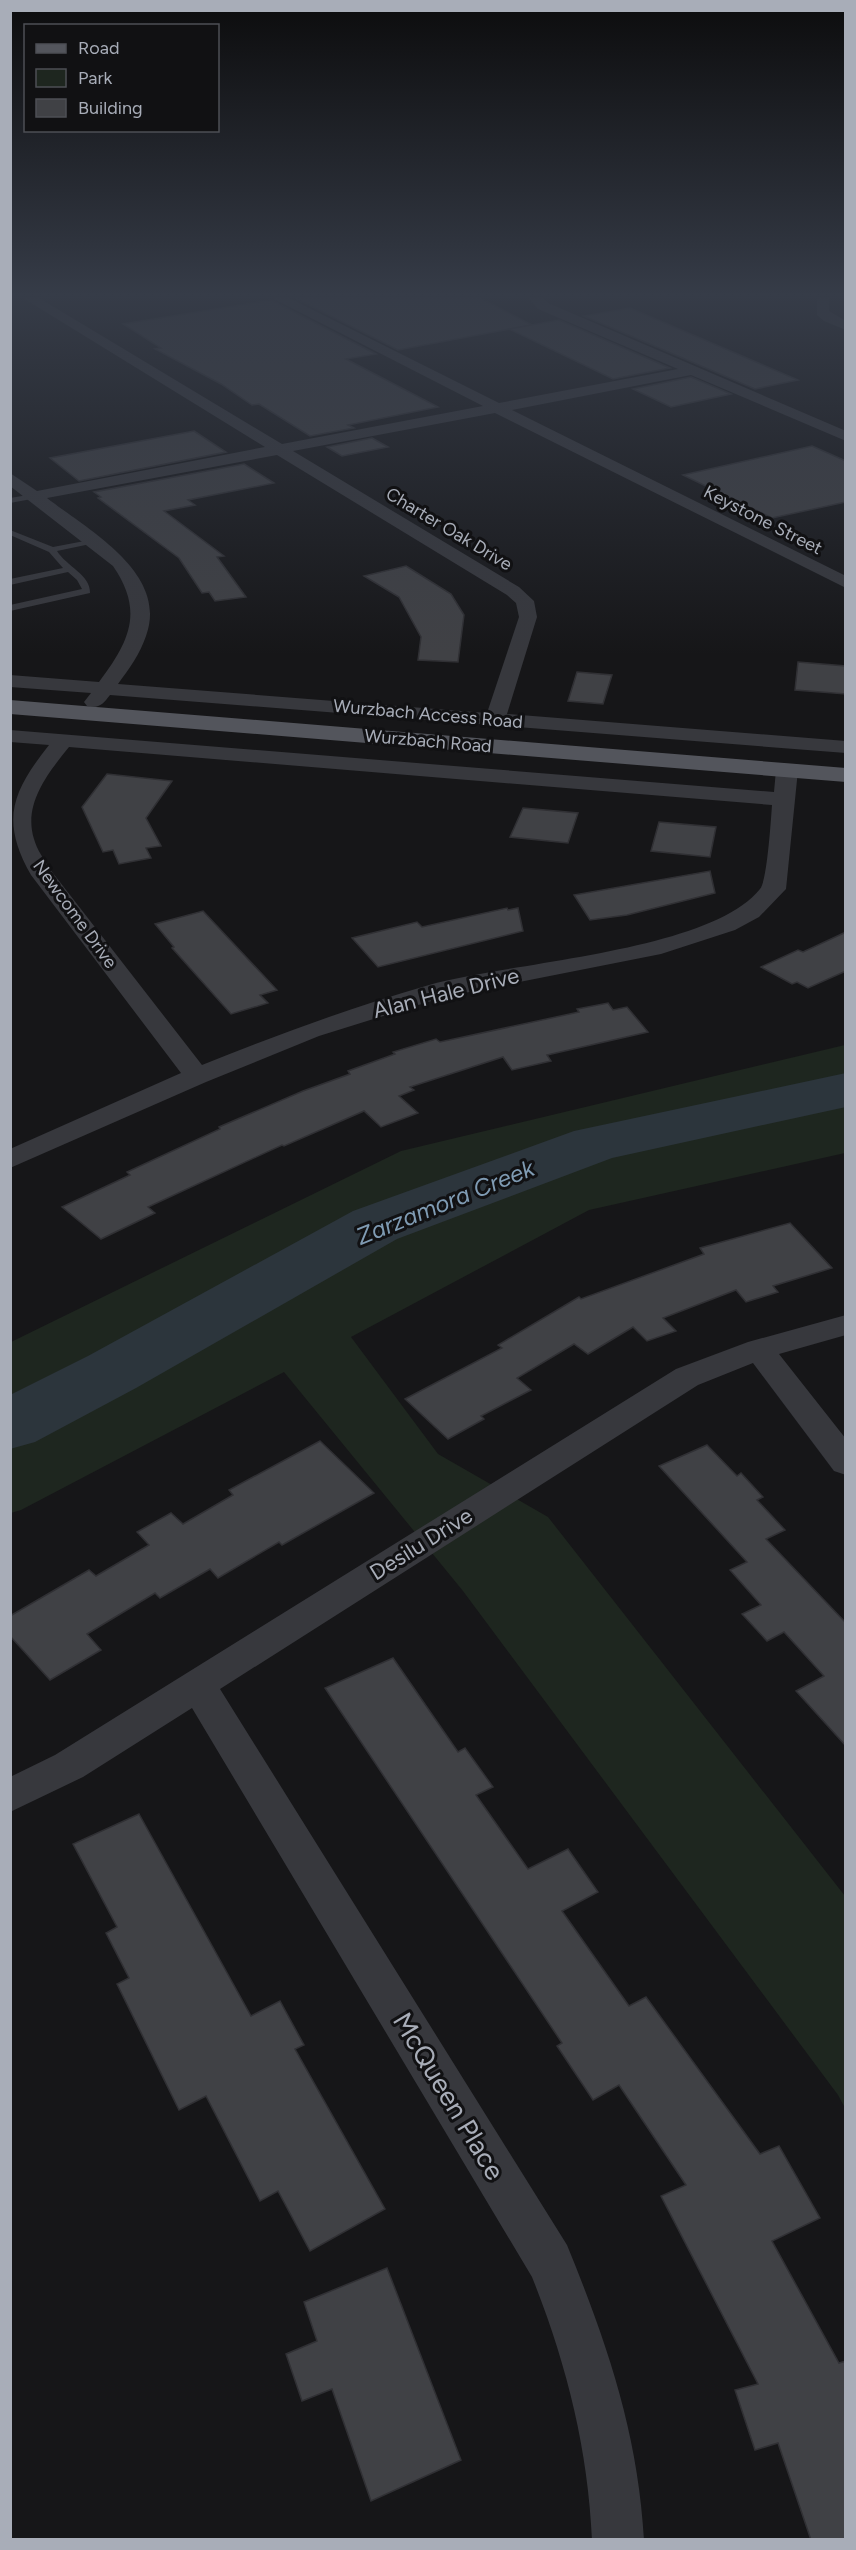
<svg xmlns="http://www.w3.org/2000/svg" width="856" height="2550" viewBox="0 0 856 2550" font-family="Figtree,sans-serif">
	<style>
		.green { fill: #1e261f }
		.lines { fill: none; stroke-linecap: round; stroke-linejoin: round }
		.river { fill: #2c353c; fill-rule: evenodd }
		.building { fill: #404145; stroke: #303034; stroke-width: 1.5 }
		.service { fill: #37383d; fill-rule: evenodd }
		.minor { fill: #37383d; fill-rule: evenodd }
		.primary { fill: #53555c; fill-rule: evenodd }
		.labels { text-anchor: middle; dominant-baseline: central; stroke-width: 6; stroke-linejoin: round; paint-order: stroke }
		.far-street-label { font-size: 18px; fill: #a8adb8; stroke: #111113 }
		.street-label { font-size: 22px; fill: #a8adb8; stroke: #111113 }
		.water-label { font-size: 24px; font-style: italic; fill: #7f9bb3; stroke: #111113 }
		.near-street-label { font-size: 27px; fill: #a8adb8; stroke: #111113 }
	</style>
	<rect width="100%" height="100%" fill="#161618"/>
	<!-- green -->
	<path class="green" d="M 845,1045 L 845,1153 L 589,1210 L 351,1337 L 438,1454 L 548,1517 L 845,1896 L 845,2108 L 838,2095 L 463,1591 L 284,1372 L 21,1510 L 11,1513 L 11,1342 L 401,1151 Z"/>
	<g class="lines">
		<!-- river -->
		<path class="river" d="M 846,1073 L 846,1107 L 612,1158 L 397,1239 L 136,1388 L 35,1442 L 10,1449 L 10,1395 L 88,1356 L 353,1211 L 574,1131 Z"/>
	</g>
	<!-- building -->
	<g class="building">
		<path d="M 295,298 L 480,298 L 532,325 L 398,350 Z"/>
		<path d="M 271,300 L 376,354 L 346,359 L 438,407 L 348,425 L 354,428 L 310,436 L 259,404 L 252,405 L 221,384 L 155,349 L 161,348 L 123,324 Z"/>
		<path d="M 630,308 L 798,380 L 755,389 L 584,316 Z"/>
		<path d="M 559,320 L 670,368 L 613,379 L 509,329 Z"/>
		<path d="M 691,377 L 731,394 L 671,407 L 633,389 Z"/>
		<path d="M 194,431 L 226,452 L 79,481 L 50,458 Z"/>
		<path d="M 372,438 L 388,447 L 342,456 L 327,447 Z"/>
		<path d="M 812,446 L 846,461 L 846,502 L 772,518 L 683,475 Z"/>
		<path d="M 244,464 L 274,483 L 188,500 L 195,505 L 164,511 L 224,556 L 217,557 L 246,597 L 215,601 L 209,592 L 202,593 L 179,558 L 98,498 L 101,497 L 94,492 Z"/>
		<path d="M 406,566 L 451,594 L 464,615 L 458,662 L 418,660 L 421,637 L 399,597 L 364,576 Z"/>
		<path d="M 798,662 L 846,666 L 846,694 L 795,690 Z"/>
		<path d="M 577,672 L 612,675 L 603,704 L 568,701 Z"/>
		<path d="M 107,774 L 172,781 L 146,818 L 161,846 L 146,848 L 151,858 L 119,864 L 113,850 L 103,852 L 82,807 Z"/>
		<path d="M 523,808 L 578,813 L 568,843 L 510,837 Z"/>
		<path d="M 659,822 L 716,827 L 710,857 L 651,851 Z"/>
		<path d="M 710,871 L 715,893 L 627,915 L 590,920 L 574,895 Z"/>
		<path d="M 507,908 L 508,910 L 518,908 L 523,931 L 378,967 L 352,938 L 417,922 L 422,927 Z"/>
		<path d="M 203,911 L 277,990 L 260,995 L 268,1003 L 231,1014 L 172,948 L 174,947 L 155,924 Z"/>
		<path d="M 846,932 L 846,971 L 808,988 L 797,982 L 792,984 L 761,967 L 798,950 L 803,952 Z"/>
		<path d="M 608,1003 L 613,1010 L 627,1007 L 648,1032 L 547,1055 L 551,1061 L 512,1070 L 503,1057 L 410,1087 L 414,1090 L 399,1096 L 418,1113 L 381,1127 L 364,1111 L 284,1146 L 282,1145 L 148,1207 L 155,1213 L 101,1239 L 62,1207 L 130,1175 L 127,1172 L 220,1129 L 219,1127 L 303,1091 L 350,1074 L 348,1071 L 395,1054 L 393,1052 L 436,1039 L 440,1042 L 579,1012 L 577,1009 Z"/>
		<path d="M 790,1223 L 832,1268 L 773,1286 L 778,1292 L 746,1302 L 736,1290 L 663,1318 L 676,1331 L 647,1341 L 633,1327 L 588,1354 L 574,1344 L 517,1378 L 531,1390 L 481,1416 L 484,1419 L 448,1439 L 405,1399 L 502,1348 L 498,1345 L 579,1297 L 581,1299 L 704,1254 L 700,1248 Z"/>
		<path d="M 320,1441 L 374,1493 L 282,1545 L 279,1542 L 218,1578 L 210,1569 L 160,1598 L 155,1593 L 87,1634 L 101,1650 L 50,1680 L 10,1636 L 10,1616 L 89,1570 L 96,1576 L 149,1545 L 137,1532 L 171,1513 L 183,1524 L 233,1495 L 229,1490 Z"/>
		<path d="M 707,1445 L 737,1476 L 741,1473 L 763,1497 L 757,1500 L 785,1530 L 766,1539 L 846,1623 L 846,1746 L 796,1691 L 824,1676 L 784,1632 L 767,1641 L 742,1614 L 761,1605 L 730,1570 L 747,1562 L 659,1466 Z"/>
		<path d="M 393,1658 L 458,1752 L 465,1748 L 493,1787 L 476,1795 L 528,1869 L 568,1849 L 598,1892 L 562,1911 L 629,2006 L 646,1997 L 760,2154 L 779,2146 L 820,2218 L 772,2241 L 839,2363 L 846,2361 L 846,2540 L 811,2540 L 778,2443 L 755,2450 L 735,2390 L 758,2384 L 661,2196 L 686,2185 L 619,2085 L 593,2100 L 557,2046 L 562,2043 L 325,1688 Z"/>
		<path d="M 139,1814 L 251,2016 L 280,2001 L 304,2045 L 295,2049 L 385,2209 L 310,2251 L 278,2191 L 260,2201 L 206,2096 L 179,2110 L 117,1984 L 129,1978 L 106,1933 L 117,1927 L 73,1844 Z"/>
		<path d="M 387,2268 L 461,2460 L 371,2501 L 332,2389 L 302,2401 L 286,2354 L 317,2341 L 304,2302 Z"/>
	</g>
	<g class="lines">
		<!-- service -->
		<g class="service">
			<path d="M 34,494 L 38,496 L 37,498 L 10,503 L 10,498 Z"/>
			<path d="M 10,530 L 53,547 L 95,539 L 95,543 L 57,551 C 66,566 91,575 90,593 L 10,611 L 10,605 L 82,589 L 77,580 L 68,572 L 10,585 L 10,579 L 63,568 L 49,552 L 10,535 Z"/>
		</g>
		<!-- minor -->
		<g class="minor">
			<path d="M 23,298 L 39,298 L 282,444 L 483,406 L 272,298 L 289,298 L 499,403 L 678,369 L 538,309 L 528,298 L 542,298 L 548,303 L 846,431 L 846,441 L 691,375 L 512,410 L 846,576 L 846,588 L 495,413 L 293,451 L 519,587 L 534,601 L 537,617 L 507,714 L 846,741 L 846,753 L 110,695 C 103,704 99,709 87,706 L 84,702 L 91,693 L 10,687 L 10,675 L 99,682 C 130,641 144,611 113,566 L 10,486 L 10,473 L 37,491 L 265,447 ZM 277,455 L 507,595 L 516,603 L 519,617 L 487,713 L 118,684 C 129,669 140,654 146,636 C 169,573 88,530 47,498 Z"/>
			<path d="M 817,298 L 829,298 L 829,311 L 846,321 L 846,330 L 824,321 L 817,315 Z"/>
			<path d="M 10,730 L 774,792 L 776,770 L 780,766 L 787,764 L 794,766 L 798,770 L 786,889 L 759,917 L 735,930 L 661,954 L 444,997 L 319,1036 L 206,1082 L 10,1168 L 10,1149 L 181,1073 L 31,875 C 0,820 12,792 49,745 L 10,742 ZM 69,747 L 772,805 C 771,819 767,882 760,889 C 710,952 509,962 429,985 C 352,1007 277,1035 202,1065 L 49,868 C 44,859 37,850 34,839 C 23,804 48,773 69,747 Z"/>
			<path d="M 846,1315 L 846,1335 L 779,1354 L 846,1439 L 846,1475 L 834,1471 L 753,1363 L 698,1385 L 220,1689 L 567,2245 C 607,2343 638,2433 644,2540 L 592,2540 C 588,2448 566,2362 532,2277 L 192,1708 L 83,1777 L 10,1812 L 10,1777 L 55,1755 L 676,1369 L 748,1342 Z"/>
		</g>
		<!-- primary -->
		<path class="primary" d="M 10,700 L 846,768 L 846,782 L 10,714 Z"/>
	</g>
	<!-- sky -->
	<linearGradient id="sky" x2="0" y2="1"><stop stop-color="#0c0c0d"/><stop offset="0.45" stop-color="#363c48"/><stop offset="1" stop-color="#363c48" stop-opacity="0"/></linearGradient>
	<rect width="856" height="655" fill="url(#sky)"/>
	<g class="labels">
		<!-- far-street labels -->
		<g class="far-street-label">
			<text transform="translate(763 520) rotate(27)">Keystone Street</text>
			<text transform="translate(449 529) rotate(31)">Charter Oak Drive</text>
			<text transform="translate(428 714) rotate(5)">Wurzbach Access Road</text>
			<text transform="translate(428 741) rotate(5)">Wurzbach Road</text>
			<text transform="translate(75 914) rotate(54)">Newcome Drive</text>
		</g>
		<!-- street labels -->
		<g class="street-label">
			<text transform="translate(446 993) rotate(-14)">Alan Hale Drive</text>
			<text transform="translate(421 1544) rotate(-32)">Desilu Drive</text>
		</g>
		<!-- water labels -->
		<g class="water-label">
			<text transform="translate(445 1202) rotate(-22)">Zarzamora Creek</text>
		</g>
		<!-- near-street labels -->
		<g class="near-street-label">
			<text transform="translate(449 2096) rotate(59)">McQueen Place</text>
		</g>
	</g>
	<!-- border -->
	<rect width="856" height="2550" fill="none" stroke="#a8adb8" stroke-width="24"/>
	<!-- legend -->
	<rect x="24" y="24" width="195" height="108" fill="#111113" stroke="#4d4f55" stroke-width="1.5"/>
	<rect x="36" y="44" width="30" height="9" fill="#53555c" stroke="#4d4f55" stroke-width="1.5"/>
	<text x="78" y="54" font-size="18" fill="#a8adb8">Road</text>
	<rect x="36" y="69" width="30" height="18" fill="#1e261f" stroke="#4d4f55" stroke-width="1.5"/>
	<text x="78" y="84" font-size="18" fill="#a8adb8">Park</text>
	<rect x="36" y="99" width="30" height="18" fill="#404145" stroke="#4d4f55" stroke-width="1.5"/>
	<text x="78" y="114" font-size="18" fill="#a8adb8">Building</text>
</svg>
